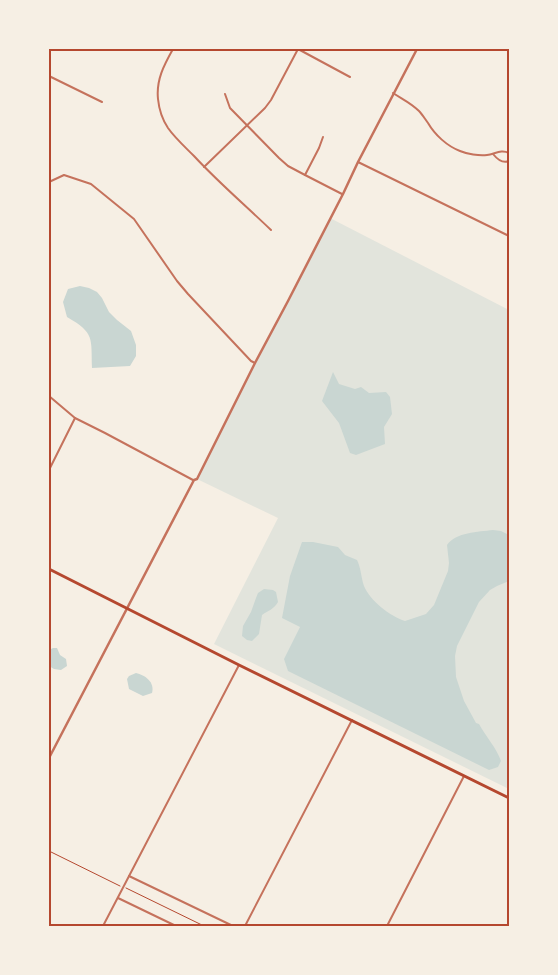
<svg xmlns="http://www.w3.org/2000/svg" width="558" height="975" viewBox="0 0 558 975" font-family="Inter,sans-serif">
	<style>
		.green { fill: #e2e4dc }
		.water { fill: #c9d6d2 }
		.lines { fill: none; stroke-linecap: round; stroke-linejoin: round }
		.path { stroke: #b5482f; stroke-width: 1 }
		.minor { stroke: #c5725c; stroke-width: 2 }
		.tertiary { stroke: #c5725c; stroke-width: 2.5 }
		.secondary { stroke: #b5482f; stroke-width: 3 }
		.neatline { fill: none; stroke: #b5482f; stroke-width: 2 }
	</style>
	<rect width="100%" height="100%" fill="#f6efe4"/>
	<!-- green -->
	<path class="green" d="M 330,218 L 509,310 L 509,789 L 214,644 L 278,518 L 197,479 Z"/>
	<!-- water -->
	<g class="water">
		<path d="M 80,286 L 89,288 L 97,292 L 102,298 L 109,312 L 117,320 L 131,331 L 136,345 L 136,356 L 130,366 L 92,368 C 91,338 95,333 67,317 L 63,302 L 68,289 Z"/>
		<path d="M 333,372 L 339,384 L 355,389 L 361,387 L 369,393 L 386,392 L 390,397 L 392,414 L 384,427 L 385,444 L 356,455 L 350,453 L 339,423 L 322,401 Z"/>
		<path d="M 493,530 L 501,531 L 509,535 L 509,581 L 497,586 L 490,590 L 479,602 L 457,646 L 455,656 L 456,677 L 464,701 L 476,723 L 479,724 C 486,737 496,747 501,761 L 498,767 L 489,770 L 288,671 L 284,659 L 300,627 L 282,618 L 290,576 L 302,542 L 313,542 L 338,547 L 345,555 L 357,560 C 361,568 361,577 364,586 C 370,601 390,616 405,621 L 426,614 L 434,605 L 448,571 L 449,563 L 447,545 C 456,532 478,532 493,530 Z"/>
		<path d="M 264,589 L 273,590 L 276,592 L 278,602 C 273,610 269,610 262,615 L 259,634 L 252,641 L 247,640 L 242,636 L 243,626 L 251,612 L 256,598 L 258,593 Z"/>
		<path d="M 53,648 L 57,648 L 60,655 L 66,659 L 67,666 L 61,670 L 54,669 L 49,666 L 49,650 Z"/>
		<path d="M 136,673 C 145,675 155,682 152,693 L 143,696 L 129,689 L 127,679 L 129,676 Z"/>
	</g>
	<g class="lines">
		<!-- path -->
		<g class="path">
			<path d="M 49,851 L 120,886"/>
			<path d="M 126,888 L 204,926"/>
		</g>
		<!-- minor -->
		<g class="minor">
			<path d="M 173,49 C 164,65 156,80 158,99 C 159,109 162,119 168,128 C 175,138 185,147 194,156 C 218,182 245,205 271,230"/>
			<path d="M 298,49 L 350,77"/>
			<path d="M 49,76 L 102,102"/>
			<path d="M 393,93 C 402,99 411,103 419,111 C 422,114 425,119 428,123 C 435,135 447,146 460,151 C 467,154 479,156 487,155 C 495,154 501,149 509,153"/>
			<path d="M 225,94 L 230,108 L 279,158 L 288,166 L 305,175 L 342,194"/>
			<path d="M 493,154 C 497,159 502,164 509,161"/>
			<path d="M 358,162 L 509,236"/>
			<path d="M 204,167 L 265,108 L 271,100 L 298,49"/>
			<path d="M 305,175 L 319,148 L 323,137"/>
			<path d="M 49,182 L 64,175 L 91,184 L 134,219 L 177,281 L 188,294 L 251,361 L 255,363"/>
			<path d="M 49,396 L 75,418 L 105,433 L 193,480"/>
			<path d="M 49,470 L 75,418"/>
			<path d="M 129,876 L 233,926"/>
			<path d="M 118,898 L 176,926"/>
			<path d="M 103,926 L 239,665"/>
			<path d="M 245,926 L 352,720"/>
			<path d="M 387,926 L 464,776"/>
		</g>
		<!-- tertiary -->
		<path class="tertiary" d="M 49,758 L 194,480 L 197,479 L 255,363 L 288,301 L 343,194 L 358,162 L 417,49"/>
		<!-- secondary -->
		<path class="secondary" d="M 49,569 L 239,665 L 509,798"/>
	</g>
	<!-- border -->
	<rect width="558" height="975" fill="none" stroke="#f6efe4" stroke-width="100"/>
	<rect x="50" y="50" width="458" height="875" class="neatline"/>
</svg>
